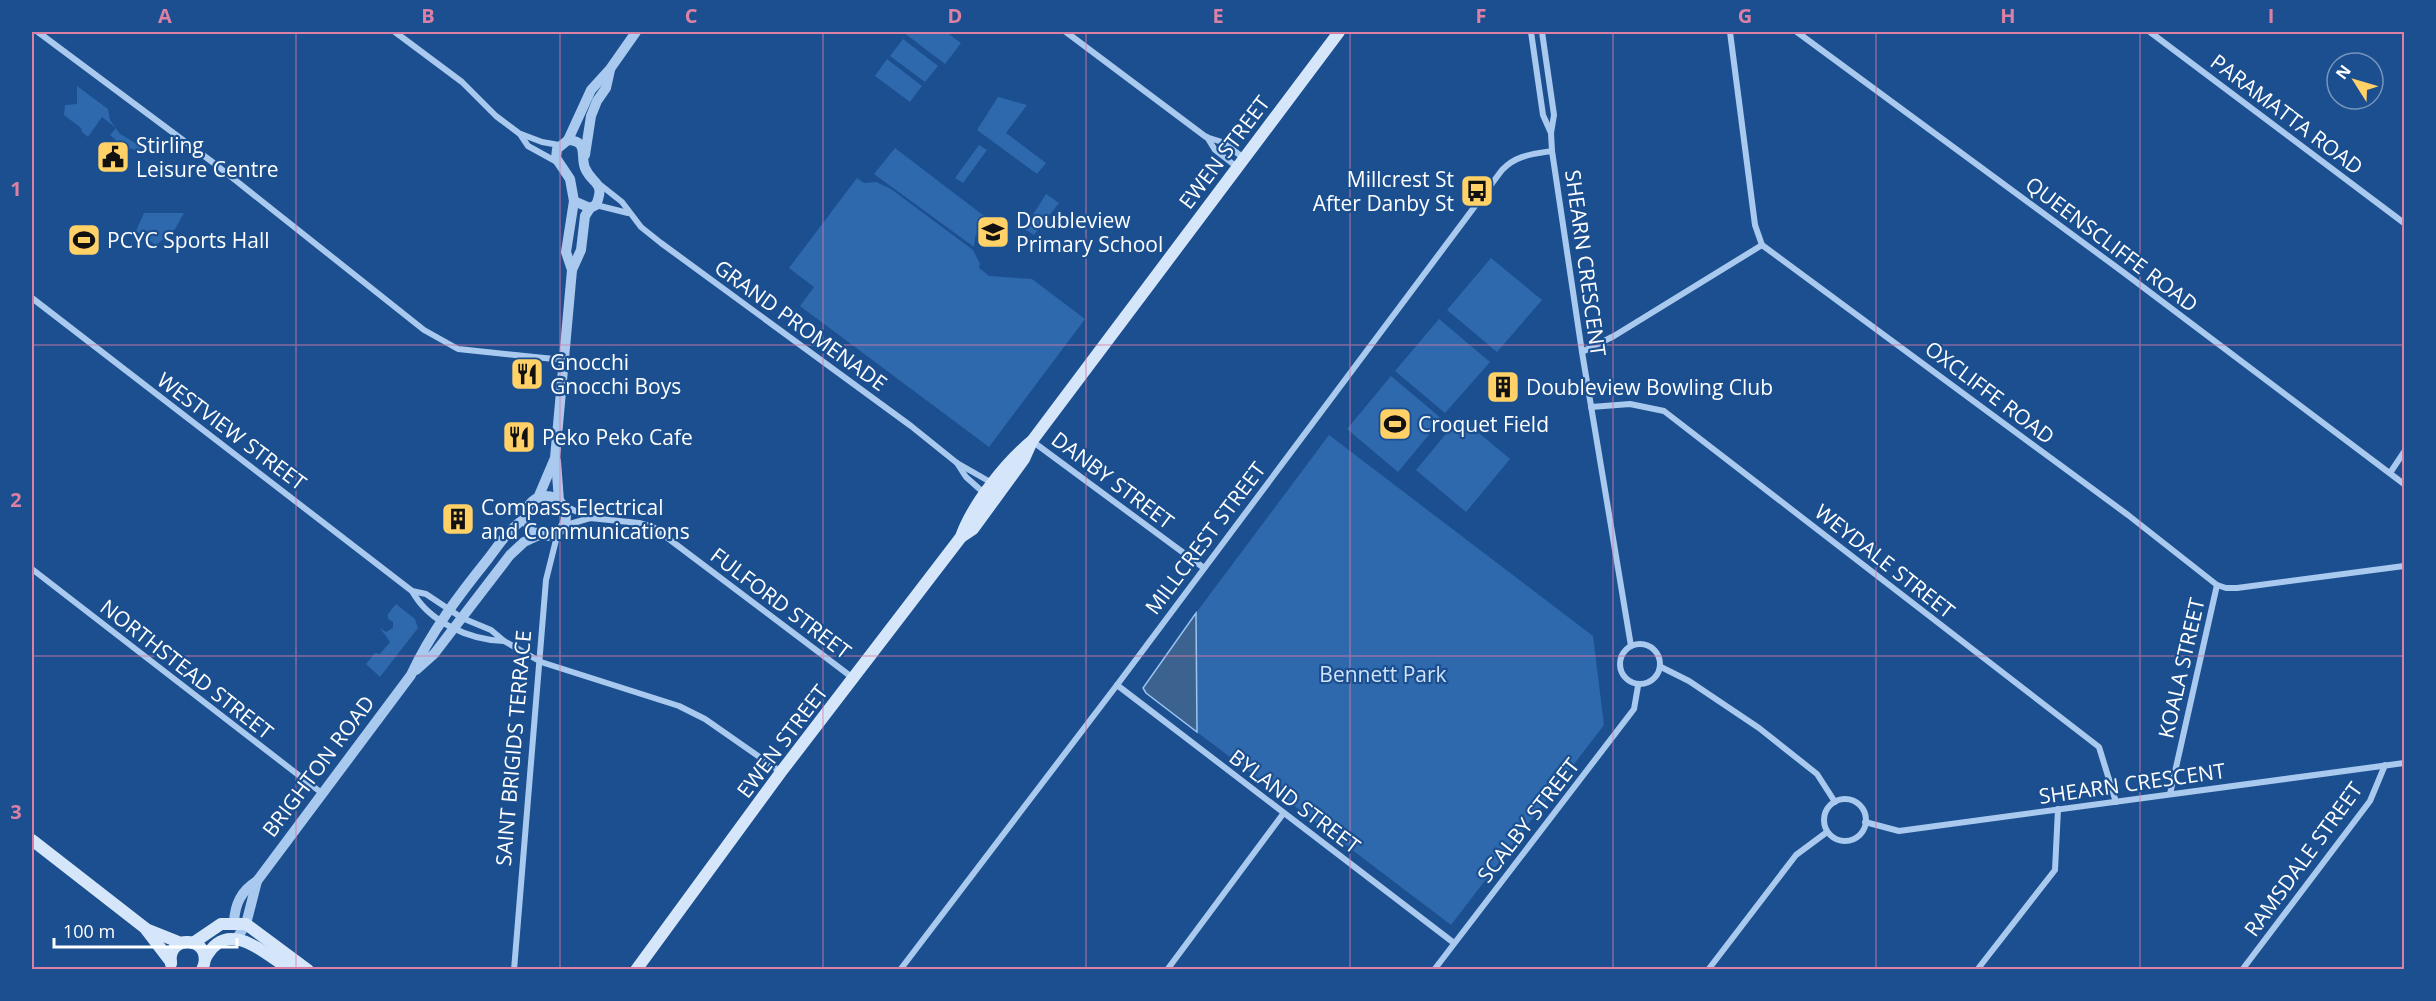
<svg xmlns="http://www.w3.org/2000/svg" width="2436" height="1001" viewBox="0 0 2436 1001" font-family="'Open Sans',sans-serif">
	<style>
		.green { fill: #2e69ad }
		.water { fill: #3c6290; stroke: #9cc4f0; stroke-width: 1.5 }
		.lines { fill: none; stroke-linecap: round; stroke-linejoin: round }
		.minor { stroke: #a9c9ee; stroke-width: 6 }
		.tertiary { stroke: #a9c9ee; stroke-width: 10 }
		.secondary { stroke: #d6e6fa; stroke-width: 12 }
		.grid { fill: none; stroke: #dd80a5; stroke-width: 1.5; stroke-opacity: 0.55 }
		.labels { text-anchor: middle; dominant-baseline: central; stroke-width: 4.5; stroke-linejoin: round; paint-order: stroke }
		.street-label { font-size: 21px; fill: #fff; stroke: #1b4f8f }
		.poi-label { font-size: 21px; fill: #fff; stroke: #1b4f8f; text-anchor: start }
		.park-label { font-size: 21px; fill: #cfe3fa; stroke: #1b4f8f }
		.neatline { fill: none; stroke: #dd80a5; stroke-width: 2 }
		.grid-label { font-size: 20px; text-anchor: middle; font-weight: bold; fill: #dd80a5 }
	</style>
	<rect width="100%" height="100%" fill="#1b4f8f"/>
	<!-- green -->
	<g class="green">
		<path d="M 903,32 L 946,32 L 961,43 L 945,64 Z"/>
		<path d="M 903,39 L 938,66 L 925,82 L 890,56 Z"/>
		<path d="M 887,59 L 922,86 L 910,102 L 875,76 Z"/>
		<path d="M 77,86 L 108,109 L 110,120 L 120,134 L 142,147 L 137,152 L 131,148 L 127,152 L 120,148 L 117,152 L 111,147 L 116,140 L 110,135 L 116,128 L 102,117 L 88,137 L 82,132 L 81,128 L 64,115 L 65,105 L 77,104 Z"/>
		<path d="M 998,97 L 1027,105 L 1006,133 L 1046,163 L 1037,174 L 977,130 Z"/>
		<path d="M 979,145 L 987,150 L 963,183 L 955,178 Z"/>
		<path d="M 895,148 L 988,219 L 975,237 L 974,247 L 874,174 Z"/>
		<path d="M 857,178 L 864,183 L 876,182 L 891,189 L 973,250 L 980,264 L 979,268 L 989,276 L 1032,279 L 1085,319 L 989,447 L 800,306 L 814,287 L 789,268 Z"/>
		<path d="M 1046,194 L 1059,203 L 1034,235 L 1024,229 Z"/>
		<path d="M 144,213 L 184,213 L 175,229 L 156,245 L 136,231 Z"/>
		<path d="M 1491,258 L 1542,300 L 1497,352 L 1447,310 Z"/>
		<path d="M 1439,319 L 1490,362 L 1445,413 L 1395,371 Z"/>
		<path d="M 1391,376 L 1442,419 L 1398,472 L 1347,429 Z"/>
		<path d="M 1460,417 L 1510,459 L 1466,512 L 1416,470 Z"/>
		<path d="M 1329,435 L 1593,636 L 1604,725 L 1451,925 L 1197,732 L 1196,613 Z"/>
		<path d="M 396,604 L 415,619 L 418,628 L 380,677 L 366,664 L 375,653 L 380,654 L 390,642 L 380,628 L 386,632 L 393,628 L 393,622 L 388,619 L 388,614 Z"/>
	</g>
	<!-- water -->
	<path class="water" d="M 1196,613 L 1197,732 L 1146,693 L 1143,688 Z"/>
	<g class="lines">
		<!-- minor -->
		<g class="minor">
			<path d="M 38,32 L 215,164 L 424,330 L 458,349 L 564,360"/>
			<path d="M 395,32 L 462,82 L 496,116 L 520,134 L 528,146 L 557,162"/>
			<path d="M 1066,32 L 1206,137 L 1222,142 L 1244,158"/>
			<path d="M 1531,32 L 1543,115 L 1551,133"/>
			<path d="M 1542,32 L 1554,115 L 1551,133 L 1552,151 L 1582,352 L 1631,646"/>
			<path d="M 1730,32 L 1755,225 L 1762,245 L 2128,515 L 2217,585 L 2226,588 L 2237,588 L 2404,566"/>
			<path d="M 1797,32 L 2123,272 L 2404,484"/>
			<path d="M 2150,32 L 2404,223"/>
			<path d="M 521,134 L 542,142 L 559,145"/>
			<path d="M 1207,137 L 1215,150 L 1237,167"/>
			<path d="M 598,183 L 622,202 L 641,227 L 661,243 L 911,426 L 957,463 L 992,483"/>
			<path d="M 596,205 L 628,213"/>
			<path d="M 32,298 L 412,591 L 426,594 L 462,618 L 491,630 L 504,641 L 541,662 L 679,706 L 705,719 L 781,772"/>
			<path d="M 1582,352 L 1614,336 L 1762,245"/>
			<path d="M 1591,407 L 1630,404 L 1664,411 L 2099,747 L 2116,802"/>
			<path d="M 1032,441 L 1204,568"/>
			<path d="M 957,463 L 966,477 L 984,493"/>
			<path d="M 2390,473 L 2404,452"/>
			<path d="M 561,504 L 590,518"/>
			<path d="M 563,526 L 590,518 L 639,523 L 653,527 L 853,678"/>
			<path d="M 32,569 L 323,794"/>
			<path d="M 412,591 C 429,622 469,640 504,641"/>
			<circle cx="1640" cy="664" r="20"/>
			<path d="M 1661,667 L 1689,681 L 1759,728 L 1817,774 L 1835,802"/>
			<path d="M 1117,685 L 1454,943"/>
			<path d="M 2170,794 L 2217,585"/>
			<circle cx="1845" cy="820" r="21"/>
			<path d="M 1865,822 L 1899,831 L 2404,763"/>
			<path d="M 514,970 L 546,580 L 558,532"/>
			<path d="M 900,970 L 1117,685 L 1502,170 C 1516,155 1533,154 1552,151"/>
			<path d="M 1167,970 L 1283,814"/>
			<path d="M 1434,970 L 1634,709 L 1638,686"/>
			<path d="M 1708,970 L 1796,855 L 1827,832"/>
			<path d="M 1977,970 L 2055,870 L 2058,809"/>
			<path d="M 2242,970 L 2370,801 L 2385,765"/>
		</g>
		<!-- tertiary -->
		<g class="tertiary">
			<path d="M 568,140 C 589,141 580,156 585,168 C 592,185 606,181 596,205 L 590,208 L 574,201 L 570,179 L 556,158 L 557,149 Z"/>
			<path d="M 568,140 L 591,90 L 610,69 L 636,32"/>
			<path d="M 585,155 L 591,116 L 597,101 L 606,88 L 610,70"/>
			<path d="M 572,270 L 566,252 L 574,201"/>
			<path d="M 556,461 L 559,501"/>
			<circle cx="546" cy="516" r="20"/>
			<path d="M 538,498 L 555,458 L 572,270 L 581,250 L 585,216 L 590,208"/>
			<path d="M 416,670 L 434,654 L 510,555 L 524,542 L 539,535"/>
			<path d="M 234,922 C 235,904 241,891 257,881 L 411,675 C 431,632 459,595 488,559 C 499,545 510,527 526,518"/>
			<path d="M 237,938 L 246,924 L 257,881"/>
		</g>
		<!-- secondary -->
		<g class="secondary">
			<path d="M 961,537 L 973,529 L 1024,459 L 1032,441 L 1339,32"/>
			<path d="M 32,840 L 145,928 L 171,962"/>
			<path d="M 146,929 L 181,943"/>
			<path d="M 193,943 L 221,924 L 246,924 L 308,970"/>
			<path d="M 205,959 C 227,916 263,953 291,970"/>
			<path d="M 171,964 C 166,931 217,937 202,970"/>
			<path d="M 636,970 L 781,772 L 961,537 C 972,505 1006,462 1032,441"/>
		</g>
	</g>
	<!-- grid -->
	<path class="grid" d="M 296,32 L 296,970M 560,32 L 560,970M 823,32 L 823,970M 1086,32 L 1086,970M 1350,32 L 1350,970M 1613,32 L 1613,970M 1876,32 L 1876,970M 2140,32 L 2140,970M 32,345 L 2404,345M 32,656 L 2404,656"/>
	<!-- icons -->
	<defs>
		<symbol id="civic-square" viewBox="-11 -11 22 22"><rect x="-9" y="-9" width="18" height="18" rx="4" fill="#ffd166" stroke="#1b4f8f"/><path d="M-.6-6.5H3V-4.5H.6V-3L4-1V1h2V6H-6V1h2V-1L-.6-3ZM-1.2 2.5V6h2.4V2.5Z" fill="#111"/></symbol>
		<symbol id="bus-square" viewBox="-11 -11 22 22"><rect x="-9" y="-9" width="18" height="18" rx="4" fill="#ffd166" stroke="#1b4f8f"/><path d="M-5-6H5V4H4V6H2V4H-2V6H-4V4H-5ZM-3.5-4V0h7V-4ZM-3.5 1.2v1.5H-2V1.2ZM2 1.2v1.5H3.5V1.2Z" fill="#111"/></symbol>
		<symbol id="school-square" viewBox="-11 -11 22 22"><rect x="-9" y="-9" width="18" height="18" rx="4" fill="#ffd166" stroke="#1b4f8f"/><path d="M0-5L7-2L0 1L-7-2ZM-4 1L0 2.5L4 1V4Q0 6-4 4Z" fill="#111"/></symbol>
		<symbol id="stadium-square" viewBox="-11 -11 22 22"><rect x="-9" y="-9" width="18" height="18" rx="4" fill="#ffd166" stroke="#1b4f8f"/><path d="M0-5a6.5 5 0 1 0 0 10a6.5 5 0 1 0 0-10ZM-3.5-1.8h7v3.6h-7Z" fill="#111"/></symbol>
		<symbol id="restaurant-square" viewBox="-11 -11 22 22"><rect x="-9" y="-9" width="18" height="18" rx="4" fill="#ffd166" stroke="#1b4f8f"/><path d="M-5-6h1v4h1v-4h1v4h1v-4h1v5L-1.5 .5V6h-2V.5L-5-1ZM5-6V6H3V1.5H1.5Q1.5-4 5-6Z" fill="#111"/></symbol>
		<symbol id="building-square" viewBox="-11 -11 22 22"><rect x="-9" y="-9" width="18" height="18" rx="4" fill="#ffd166" stroke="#1b4f8f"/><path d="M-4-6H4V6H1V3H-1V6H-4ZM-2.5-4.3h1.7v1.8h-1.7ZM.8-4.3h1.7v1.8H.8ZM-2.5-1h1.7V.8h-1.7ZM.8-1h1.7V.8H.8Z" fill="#111"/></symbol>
	</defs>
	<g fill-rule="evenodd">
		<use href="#civic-square" x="94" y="138" width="38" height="38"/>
		<use href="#bus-square" x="1458" y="172" width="38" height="38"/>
		<use href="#school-square" x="974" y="213" width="38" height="38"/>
		<use href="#stadium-square" x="65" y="221" width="38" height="38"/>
		<use href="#restaurant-square" x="508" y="355" width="38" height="38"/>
		<use href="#building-square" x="1484" y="368" width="38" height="38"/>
		<use href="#stadium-square" x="1376" y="405" width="38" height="38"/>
		<use href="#restaurant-square" x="500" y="418" width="38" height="38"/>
		<use href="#building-square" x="439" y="500" width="38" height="38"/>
	</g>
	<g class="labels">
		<!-- street labels -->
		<g class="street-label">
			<text transform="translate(2287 114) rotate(37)">PARAMATTA ROAD</text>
			<text transform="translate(1224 152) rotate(-53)">EWEN STREET</text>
			<text transform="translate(2112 244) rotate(37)">QUEENSCLIFFE ROAD</text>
			<text transform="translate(1586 263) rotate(82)">SHEARN CRESCENT</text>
			<text transform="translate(801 325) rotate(36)">GRAND PROMENADE</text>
			<text transform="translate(1990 392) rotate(37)">OXCLIFFE ROAD</text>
			<text transform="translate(232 431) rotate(37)">WESTVIEW STREET</text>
			<text transform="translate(1113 480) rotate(37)">DANBY STREET</text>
			<text transform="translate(1205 538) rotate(-53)">MILLCREST STREET</text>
			<text transform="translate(1885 561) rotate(38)">WEYDALE STREET</text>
			<text transform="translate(781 603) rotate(37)">FULFORD STREET</text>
			<text transform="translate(2181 668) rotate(-77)">KOALA STREET</text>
			<text transform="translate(187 669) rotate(38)">NORTHSTEAD STREET</text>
			<text transform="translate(782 741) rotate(-53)">EWEN STREET</text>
			<text transform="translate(513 748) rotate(-85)">SAINT BRIGIDS TERRACE</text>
			<text transform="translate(318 766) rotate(-53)">BRIGHTON ROAD</text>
			<text transform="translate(2132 783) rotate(-8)">SHEARN CRESCENT</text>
			<text transform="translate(1295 801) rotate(37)">BYLAND STREET</text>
			<text transform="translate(1528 820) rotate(-52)">SCALBY STREET</text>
			<text transform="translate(2303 859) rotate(-54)">RAMSDALE STREET</text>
		</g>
		<!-- poi labels -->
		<g class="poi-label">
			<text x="136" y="145">Stirling<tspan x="136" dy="24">Leisure Centre</tspan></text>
			<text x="1454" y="179" text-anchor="end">Millcrest St<tspan x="1454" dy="24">After Danby St</tspan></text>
			<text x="1016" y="220">Doubleview<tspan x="1016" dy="24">Primary School</tspan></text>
			<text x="107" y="240">PCYC Sports Hall</text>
			<text x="550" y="362">Gnocchi<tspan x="550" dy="24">Gnocchi Boys</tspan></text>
			<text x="1526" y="387">Doubleview Bowling Club</text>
			<text x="1418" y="424">Croquet Field</text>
			<text x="542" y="437">Peko Peko Cafe</text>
			<text x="481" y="507">Compass Electrical<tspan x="481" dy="24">and Communications</tspan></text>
		</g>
		<!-- park labels -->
		<g class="park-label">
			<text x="1383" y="674">Bennett Park</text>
		</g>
	</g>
	<!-- border -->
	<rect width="2436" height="1001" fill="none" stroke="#1b4f8f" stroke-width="66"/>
	<!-- north arrow -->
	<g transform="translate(2355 81) rotate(307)"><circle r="28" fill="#1b4f8f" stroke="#7695bc" stroke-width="1.5"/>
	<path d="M0-4.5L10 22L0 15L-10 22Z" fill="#ffd166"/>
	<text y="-9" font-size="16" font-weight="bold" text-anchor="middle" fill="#ffffff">N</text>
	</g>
	<!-- scale -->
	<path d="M54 938v9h183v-9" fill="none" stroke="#ffffff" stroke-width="3"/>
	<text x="63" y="938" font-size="18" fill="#ffffff" stroke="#1b4f8f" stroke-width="4.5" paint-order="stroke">100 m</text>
	<rect x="33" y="33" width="2370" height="935" class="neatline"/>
	<g class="grid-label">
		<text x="165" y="23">A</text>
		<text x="428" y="23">B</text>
		<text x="691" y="23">C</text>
		<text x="955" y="23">D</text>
		<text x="1218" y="23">E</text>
		<text x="1481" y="23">F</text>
		<text x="1745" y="23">G</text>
		<text x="2008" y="23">H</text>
		<text x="2271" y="23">I</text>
		<text x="16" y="196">1</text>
		<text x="16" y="507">2</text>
		<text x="16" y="819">3</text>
	</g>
</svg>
